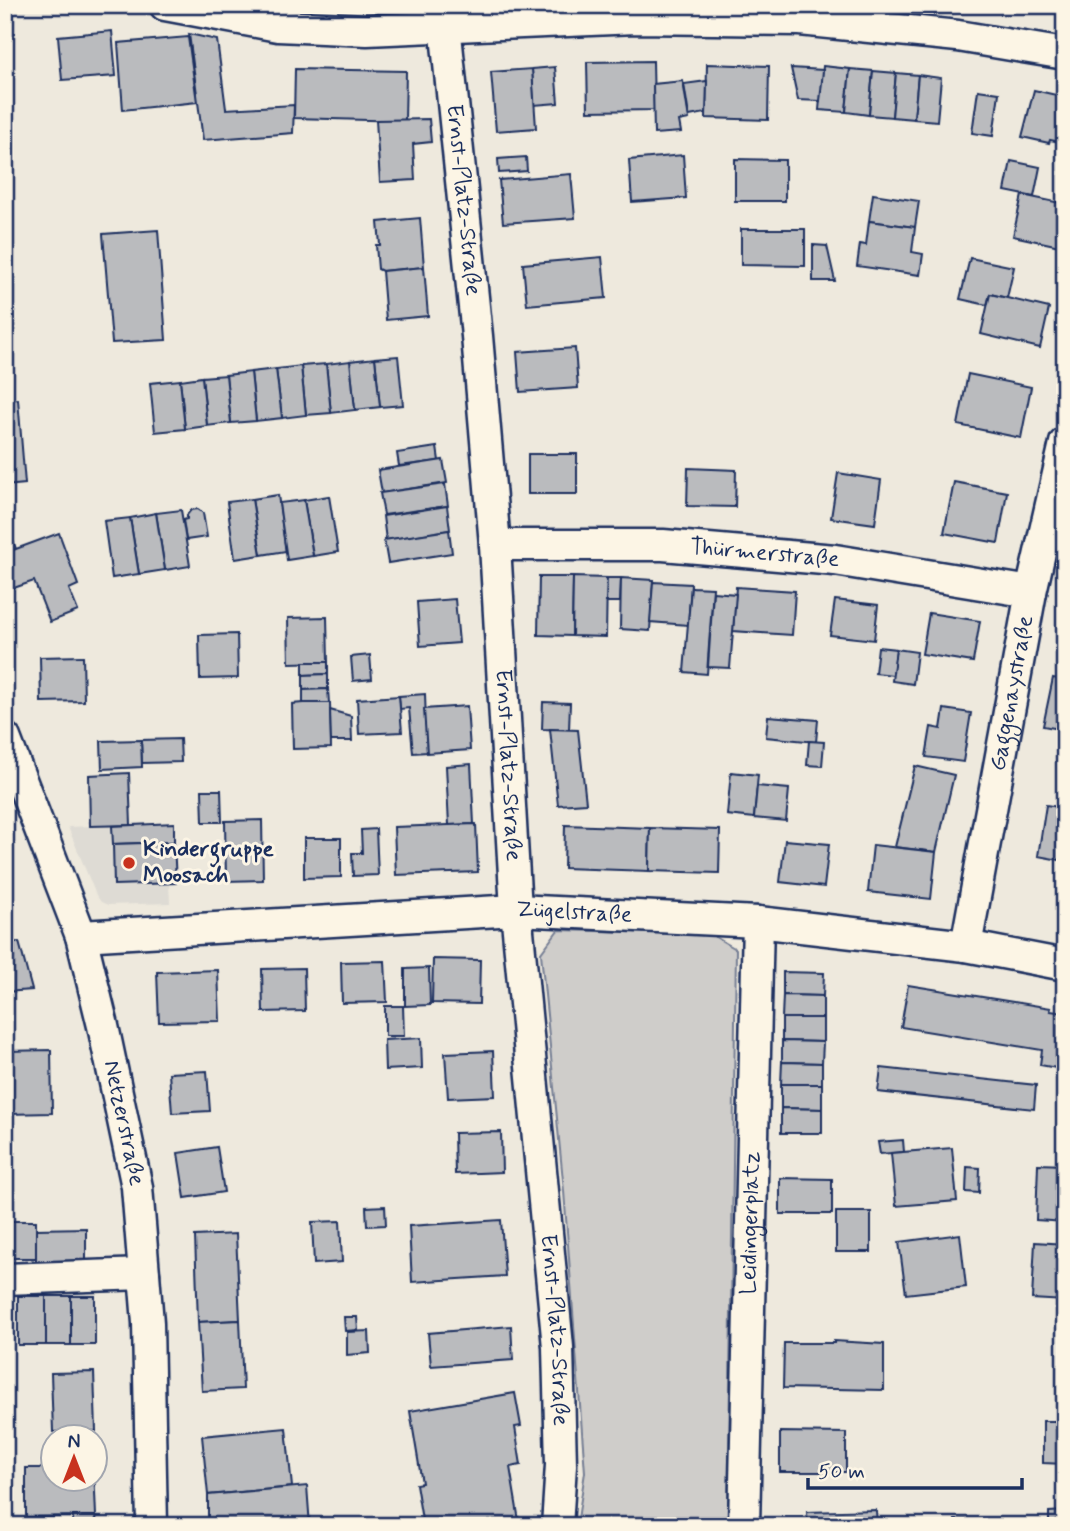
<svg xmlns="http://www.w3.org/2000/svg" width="1070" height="1531" viewBox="0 0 1070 1531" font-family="Mynerve,sans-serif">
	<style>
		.built { fill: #dedbd4 }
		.green { fill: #cfcdca; stroke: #757e94; stroke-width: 2 }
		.building { fill: #babbbe; stroke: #1b2f5e; stroke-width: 2 }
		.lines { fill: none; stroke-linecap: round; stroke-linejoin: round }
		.minor-casing { stroke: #1b2f5e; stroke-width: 35 }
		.minor { stroke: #fcf5e5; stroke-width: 30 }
		.poi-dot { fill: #c8321e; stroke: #fcf5e5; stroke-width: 2.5 }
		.labels { text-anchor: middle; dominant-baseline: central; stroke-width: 6; stroke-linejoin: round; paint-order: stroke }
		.street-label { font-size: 23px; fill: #1b2f5e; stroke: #fcf5e5 }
		.poi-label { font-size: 23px; font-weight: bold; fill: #1b2f5e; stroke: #fcf5e5; text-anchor: start }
	</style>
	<rect width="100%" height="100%" fill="#eee9dd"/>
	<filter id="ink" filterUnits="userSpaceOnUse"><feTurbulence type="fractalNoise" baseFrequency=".0143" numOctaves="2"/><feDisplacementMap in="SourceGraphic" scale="14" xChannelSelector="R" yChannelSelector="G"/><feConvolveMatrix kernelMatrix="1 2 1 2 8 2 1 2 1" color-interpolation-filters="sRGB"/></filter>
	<g filter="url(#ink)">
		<!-- built -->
		<path class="built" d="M 174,823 L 176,883 L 169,884 L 170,903 L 108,905 L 101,902 L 96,895 L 68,827 Z"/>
		<!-- green -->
		<path class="green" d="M 558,930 L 710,934 L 736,949 L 728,1526 L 577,1526 L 585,1472 L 564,1191 L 541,953 Z"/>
		<!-- building -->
		<g class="building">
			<path d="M 112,31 L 116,76 L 62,80 L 58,36 Z"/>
			<path d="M 189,34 L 217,40 L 226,109 L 294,105 L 293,133 L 203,140 Z"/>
			<path d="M 188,37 L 197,102 L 123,110 L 118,43 Z"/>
			<path d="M 653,61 L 654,110 L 588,111 L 587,62 Z"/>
			<path d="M 707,64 L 769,66 L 768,120 L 706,118 Z"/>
			<path d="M 823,66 L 850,69 L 846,112 L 819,110 Z"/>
			<path d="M 555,67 L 558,103 L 534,105 L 532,69 Z"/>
			<path d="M 791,68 L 823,70 L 820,101 L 798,100 Z"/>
			<path d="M 295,69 L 406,71 L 405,121 L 294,118 Z"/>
			<path d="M 532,69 L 536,128 L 496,131 L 491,72 Z"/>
			<path d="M 850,69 L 873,71 L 869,115 L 846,112 Z"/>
			<path d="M 873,71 L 896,73 L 892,117 L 869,115 Z"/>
			<path d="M 896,73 L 918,75 L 914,119 L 892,117 Z"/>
			<path d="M 918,75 L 941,78 L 937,121 L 914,119 Z"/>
			<path d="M 683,81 L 689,119 L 679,121 L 681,132 L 654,134 L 653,84 Z"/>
			<path d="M 707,81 L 706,113 L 689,116 L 684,84 Z"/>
			<path d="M 978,90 L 999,93 L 993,136 L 972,133 Z"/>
			<path d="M 1034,90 L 1065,97 L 1065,143 L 1050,140 L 1049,143 L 1022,137 Z"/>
			<path d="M 429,119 L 431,142 L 413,144 L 415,180 L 380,182 L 376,120 Z"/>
			<path d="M 683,155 L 686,198 L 632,202 L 629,160 Z"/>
			<path d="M 526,157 L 527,171 L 499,173 L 498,159 Z"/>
			<path d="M 735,159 L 785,160 L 785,201 L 735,201 Z"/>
			<path d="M 1011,161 L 1040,167 L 1034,197 L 1005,191 Z"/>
			<path d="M 571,174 L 575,218 L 503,223 L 499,180 Z"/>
			<path d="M 873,194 L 919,201 L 915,227 L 869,221 Z"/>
			<path d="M 1022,195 L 1065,204 L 1064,247 L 1013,236 Z"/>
			<path d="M 420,218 L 424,267 L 382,271 L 378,269 L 376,245 L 380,245 L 378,222 Z"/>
			<path d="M 869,221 L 915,227 L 912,252 L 923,254 L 920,275 L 857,266 L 860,244 L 866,245 Z"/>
			<path d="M 741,229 L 805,229 L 805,266 L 741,265 Z"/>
			<path d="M 158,230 L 166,340 L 112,343 L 103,234 Z"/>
			<path d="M 813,245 L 827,246 L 835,281 L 813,281 Z"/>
			<path d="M 602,257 L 606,298 L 527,305 L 523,264 Z"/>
			<path d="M 970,258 L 1014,267 L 1007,298 L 990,294 L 987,305 L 960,299 Z"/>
			<path d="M 424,267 L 428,316 L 386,320 L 382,271 Z"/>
			<path d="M 990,294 L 1049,308 L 1040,348 L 981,334 Z"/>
			<path d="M 575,348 L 578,388 L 520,392 L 517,352 Z"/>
			<path d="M 398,356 L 403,405 L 380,407 L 375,358 Z"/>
			<path d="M 375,358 L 380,407 L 355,410 L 350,361 Z"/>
			<path d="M 350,361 L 355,410 L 331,413 L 326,364 Z"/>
			<path d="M 326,364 L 331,413 L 306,415 L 301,366 Z"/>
			<path d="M 301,366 L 306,415 L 282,418 L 276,369 Z"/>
			<path d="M 276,369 L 282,418 L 256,421 L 251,372 Z"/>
			<path d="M 251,372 L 256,421 L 231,423 L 226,375 Z"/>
			<path d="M 968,374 L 1031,387 L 1021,438 L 958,425 Z"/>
			<path d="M 226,375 L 231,423 L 207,426 L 202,377 Z"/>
			<path d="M 202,377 L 207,426 L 185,429 L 180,380 Z"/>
			<path d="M 180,380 L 185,429 L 155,432 L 150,383 Z"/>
			<path d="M 18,399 L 25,484 L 5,486 L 5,400 Z"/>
			<path d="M 437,447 L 439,461 L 399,466 L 397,453 Z"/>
			<rect x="528" y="454" width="49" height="40"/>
			<path d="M 443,460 L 447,483 L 382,493 L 378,470 Z"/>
			<path d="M 688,468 L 736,470 L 735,507 L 687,506 Z"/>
			<path d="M 838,473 L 881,480 L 875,524 L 831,518 Z"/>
			<path d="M 954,482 L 1007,492 L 998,543 L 944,533 Z"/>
			<path d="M 445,484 L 448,506 L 384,515 L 380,493 Z"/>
			<path d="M 278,495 L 286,551 L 261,555 L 252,499 Z"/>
			<path d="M 329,496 L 338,552 L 313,556 L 304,500 Z"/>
			<path d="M 252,499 L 261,555 L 235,559 L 227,502 Z"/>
			<path d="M 304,500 L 313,556 L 287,560 L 279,503 Z"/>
			<path d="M 447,506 L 450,530 L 386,540 L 383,516 Z"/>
			<path d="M 198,509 L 203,513 L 207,537 L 186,540 L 183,520 L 187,519 L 187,515 L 191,510 Z"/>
			<path d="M 181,510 L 190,566 L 165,570 L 156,513 Z"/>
			<path d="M 156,513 L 165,570 L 139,574 L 130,518 Z"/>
			<path d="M 130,518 L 139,574 L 112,578 L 104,521 Z"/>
			<path d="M 5,520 L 16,549 L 5,553 Z"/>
			<path d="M 449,530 L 452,553 L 388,563 L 384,540 Z"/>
			<path d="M 59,533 L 78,585 L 69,589 L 78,611 L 50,622 L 34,581 L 5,591 L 5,553 Z"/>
			<path d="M 539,577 L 573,577 L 572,636 L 538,635 Z"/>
			<path d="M 573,577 L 607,578 L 606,637 L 572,636 Z"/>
			<path d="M 607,578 L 621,578 L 620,602 L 606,602 Z"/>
			<path d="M 621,578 L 653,580 L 650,631 L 620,629 Z"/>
			<path d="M 653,582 L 691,584 L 688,625 L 650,622 Z"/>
			<path d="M 691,587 L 713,588 L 707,674 L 684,672 Z"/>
			<path d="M 736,587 L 795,591 L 792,635 L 733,631 Z"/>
			<path d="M 713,592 L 736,594 L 730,668 L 708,667 Z"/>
			<path d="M 455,599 L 459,643 L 420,646 L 417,602 Z"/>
			<path d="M 835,600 L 878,605 L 874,640 L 830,635 Z"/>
			<path d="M 929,613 L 980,621 L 973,662 L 922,654 Z"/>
			<path d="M 327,617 L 328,662 L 289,663 L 288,618 Z"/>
			<path d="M 237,634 L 238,678 L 200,679 L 199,635 Z"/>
			<path d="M 878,647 L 896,649 L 893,675 L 875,673 Z"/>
			<path d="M 896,649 L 917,652 L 913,684 L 892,681 Z"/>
			<path d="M 370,655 L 372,679 L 353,681 L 351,657 Z"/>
			<path d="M 83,656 L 84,701 L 41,702 L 40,657 Z"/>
			<path d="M 303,662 L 328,662 L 328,674 L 303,675 Z"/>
			<path d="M 328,674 L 328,689 L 303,690 L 303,675 Z"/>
			<path d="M 1053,678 L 1065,680 L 1065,730 L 1043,726 Z"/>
			<path d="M 328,689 L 329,703 L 303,703 L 303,690 Z"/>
			<path d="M 425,694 L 427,752 L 413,753 L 409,708 L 400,709 L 399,696 Z"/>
			<path d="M 399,696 L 402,732 L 359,734 L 357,699 Z"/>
			<path d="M 543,702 L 570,703 L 569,730 L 542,729 Z"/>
			<path d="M 303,703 L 330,703 L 331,748 L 293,749 L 292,704 Z"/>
			<path d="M 467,706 L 470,750 L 427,753 L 424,709 Z"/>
			<path d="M 944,709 L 971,713 L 963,762 L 926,757 L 931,727 L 941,729 Z"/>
			<path d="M 330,710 L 351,716 L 352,741 L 331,741 Z"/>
			<path d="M 768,716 L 818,720 L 816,742 L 766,737 Z"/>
			<path d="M 550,729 L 578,730 L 586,803 L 558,805 Z"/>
			<path d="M 180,739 L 181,762 L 142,763 L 141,740 Z"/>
			<path d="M 141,740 L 142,767 L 102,769 L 101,741 Z"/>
			<path d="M 809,741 L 824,742 L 822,766 L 807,765 Z"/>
			<path d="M 471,764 L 474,824 L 449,825 L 446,766 Z"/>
			<path d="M 915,766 L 954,775 L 936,852 L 895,847 Z"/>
			<path d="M 731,772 L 758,775 L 754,818 L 727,815 Z"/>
			<path d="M 129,773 L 131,825 L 90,826 L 89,775 Z"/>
			<path d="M 757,786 L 789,789 L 786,821 L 754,818 Z"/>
			<path d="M 202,790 L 221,790 L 222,822 L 203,822 Z"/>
			<path d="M 1046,805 L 1065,808 L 1065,861 L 1038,856 Z"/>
			<path d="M 262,820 L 263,880 L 226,881 L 225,821 Z"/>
			<path d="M 174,823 L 174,842 L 113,844 L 112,826 Z"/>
			<path d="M 476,824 L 478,872 L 396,875 L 394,827 Z"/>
			<path d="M 565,825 L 650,828 L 649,871 L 564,868 Z"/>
			<path d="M 650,828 L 720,830 L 719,873 L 649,871 Z"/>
			<path d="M 376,829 L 378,875 L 353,876 L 352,853 L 362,853 L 361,830 Z"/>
			<path d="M 304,838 L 341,838 L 341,877 L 304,878 Z"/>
			<path d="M 785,840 L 829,844 L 824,887 L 780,882 Z"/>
			<path d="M 174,842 L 176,883 L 114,885 L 113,844 Z"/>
			<path d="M 873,845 L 936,852 L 931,899 L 868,892 Z"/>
			<path d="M 19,942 L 32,990 L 5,992 L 5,943 Z"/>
			<path d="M 433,959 L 480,960 L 479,1004 L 432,1003 Z"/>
			<path d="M 385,961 L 387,1002 L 342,1003 L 341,962 Z"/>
			<path d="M 304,968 L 305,1011 L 263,1012 L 262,969 Z"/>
			<path d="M 429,968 L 430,1005 L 405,1006 L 405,969 Z"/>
			<path d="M 218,970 L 220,1021 L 159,1022 L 157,972 Z"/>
			<path d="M 783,972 L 824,973 L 823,996 L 783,995 Z"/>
			<path d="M 908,985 L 1051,1008 L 1050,1011 L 1065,1013 L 1065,1056 L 1062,1069 L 1040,1065 L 1042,1050 L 901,1027 Z"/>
			<path d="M 783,995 L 823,996 L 823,1018 L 782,1018 Z"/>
			<path d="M 385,1006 L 403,1006 L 404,1036 L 385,1036 Z"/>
			<path d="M 782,1018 L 823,1018 L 823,1042 L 782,1041 Z"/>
			<path d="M 421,1038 L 422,1068 L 385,1070 L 384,1040 Z"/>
			<path d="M 782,1041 L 823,1042 L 822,1063 L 782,1062 Z"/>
			<path d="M 51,1050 L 52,1113 L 7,1114 L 6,1051 Z"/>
			<path d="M 493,1051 L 495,1096 L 448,1098 L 445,1053 Z"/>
			<path d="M 782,1062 L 822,1063 L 822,1084 L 781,1084 Z"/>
			<path d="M 881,1068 L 1036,1085 L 1034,1109 L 878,1092 Z"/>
			<path d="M 207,1071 L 210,1111 L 172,1113 L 169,1073 Z"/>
			<path d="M 781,1084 L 822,1084 L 822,1109 L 781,1108 Z"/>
			<path d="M 781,1108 L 822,1109 L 822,1133 L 781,1133 Z"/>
			<path d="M 501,1132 L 502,1172 L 455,1174 L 454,1133 Z"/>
			<path d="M 903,1140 L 904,1152 L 880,1154 L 878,1142 Z"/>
			<path d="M 217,1147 L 224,1192 L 185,1198 L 178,1153 Z"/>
			<path d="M 952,1148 L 957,1201 L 896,1206 L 891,1153 Z"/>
			<path d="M 1038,1164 L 1065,1165 L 1065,1222 L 1036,1220 Z"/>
			<path d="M 967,1167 L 980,1168 L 979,1193 L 966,1192 Z"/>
			<path d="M 780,1178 L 832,1179 L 832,1214 L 780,1214 Z"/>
			<path d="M 385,1206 L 386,1225 L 367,1226 L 366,1207 Z"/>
			<rect x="836" y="1212" width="35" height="40"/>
			<path d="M 501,1220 L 505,1276 L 412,1282 L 409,1226 Z"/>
			<rect x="5" y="1221" width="31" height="37"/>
			<path d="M 340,1221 L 342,1262 L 314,1264 L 312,1222 Z"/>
			<path d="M 86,1228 L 86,1268 L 36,1268 L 36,1229 Z"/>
			<path d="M 236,1234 L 240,1320 L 198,1322 L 195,1236 Z"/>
			<path d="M 960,1234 L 966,1287 L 906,1294 L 899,1242 Z"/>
			<path d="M 1035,1242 L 1065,1244 L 1065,1301 L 1032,1299 Z"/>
			<rect x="18" y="1296" width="28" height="49"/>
			<rect x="46" y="1296" width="25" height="49"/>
			<rect x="71" y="1296" width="24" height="49"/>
			<path d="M 344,1317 L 357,1317 L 358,1330 L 345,1331 Z"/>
			<path d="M 240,1320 L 243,1389 L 202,1391 L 198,1322 Z"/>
			<path d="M 511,1326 L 513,1360 L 431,1366 L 428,1333 Z"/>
			<path d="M 369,1331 L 370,1353 L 347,1355 L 347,1332 Z"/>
			<path d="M 834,1341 L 884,1344 L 884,1390 L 783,1388 L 784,1343 L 834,1343 Z"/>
			<path d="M 94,1372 L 96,1431 L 53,1432 L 51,1373 Z"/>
			<path d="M 515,1393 L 521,1426 L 515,1427 L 521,1465 L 510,1467 L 519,1521 L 488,1526 L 423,1526 L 416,1484 L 422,1483 L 410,1411 Z"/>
			<path d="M 1043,1421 L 1065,1421 L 1065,1464 L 1043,1463 Z"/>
			<path d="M 286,1428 L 292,1487 L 208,1495 L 202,1436 Z"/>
			<path d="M 780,1432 L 846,1433 L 846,1472 L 780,1472 Z"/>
			<path d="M 94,1467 L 96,1516 L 26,1517 L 26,1468 L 52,1468 L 52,1478 L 94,1478 Z"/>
			<path d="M 307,1486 L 310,1526 L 208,1526 L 208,1495 Z"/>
			<path d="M 876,1510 L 877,1526 L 808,1526 L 807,1512 Z"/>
			<path d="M 1065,1511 L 1065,1526 L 1049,1526 L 1049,1512 Z"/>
			<path d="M 73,1516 L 96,1516 L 97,1526 L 73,1526 Z"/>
			<path d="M 993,1519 L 993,1526 L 955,1526 L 955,1520 Z"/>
		</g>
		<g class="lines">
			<defs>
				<g id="minor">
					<path d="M 165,5 L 278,26 L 367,30 L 636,18 L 800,20 L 958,36 L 1065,54"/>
					<path id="s1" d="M 443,5 L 477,336 L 495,545 L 516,910 L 558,1347 L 561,1465 L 557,1526"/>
					<path id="s2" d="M 495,545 L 663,545 L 835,560 L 1031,592"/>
					<path id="s3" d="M 5,738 L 81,936 L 103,1026 L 137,1187 L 148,1323 L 152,1526"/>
					<path id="s4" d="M 81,936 L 516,910 L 758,922 L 966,946 L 1065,965"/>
					<path id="s5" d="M 966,946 L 1031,592 L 1065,443"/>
					<path d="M 5,1279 L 144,1274"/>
					<path id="s6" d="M 744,1526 L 758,922"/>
				</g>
			</defs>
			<!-- minor casing -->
			<use href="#minor" class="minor-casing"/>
			<!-- minor -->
			<use href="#minor" class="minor"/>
		</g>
	</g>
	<!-- markers -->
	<circle class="poi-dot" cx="129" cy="863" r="7"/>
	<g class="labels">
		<!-- street labels -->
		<g class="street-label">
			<text stroke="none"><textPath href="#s1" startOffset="196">Ernst-Platz-Straße</textPath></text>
			<text stroke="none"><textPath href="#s2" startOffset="270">Thürmerstraße</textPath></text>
			<text stroke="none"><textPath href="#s5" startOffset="257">Gaggenaystraße</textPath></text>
			<text stroke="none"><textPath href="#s1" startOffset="763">Ernst-Platz-Straße</textPath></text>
			<text stroke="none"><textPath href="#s4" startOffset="494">Zügelstraße</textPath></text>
			<text stroke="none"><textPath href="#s3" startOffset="404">Netzerstraße</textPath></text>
			<text stroke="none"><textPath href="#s6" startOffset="303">Leidingerplatz</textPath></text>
			<text stroke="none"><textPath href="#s1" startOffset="1330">Ernst-Platz-Straße</textPath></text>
		</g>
		<!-- poi labels -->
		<g class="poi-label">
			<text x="143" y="850">Kindergruppe<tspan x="143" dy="26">Moosach</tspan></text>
		</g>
	</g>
	<!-- margin -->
	<rect width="1070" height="1531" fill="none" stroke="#fcf5e5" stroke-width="28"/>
	<rect x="14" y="14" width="1042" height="1503" fill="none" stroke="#1b2f5e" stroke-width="2.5" filter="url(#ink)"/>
	<!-- north arrow -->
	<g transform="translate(74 1458)"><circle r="33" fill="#fcf5e5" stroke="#a2a6af" stroke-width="2"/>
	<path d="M0-5L12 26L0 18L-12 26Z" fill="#c8321e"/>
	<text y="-10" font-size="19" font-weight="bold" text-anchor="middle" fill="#1b2f5e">N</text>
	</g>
	<!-- scale -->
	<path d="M808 1478v10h214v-10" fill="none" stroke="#1b2f5e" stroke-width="3.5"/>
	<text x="818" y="1478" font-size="21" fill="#1b2f5e" stroke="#fcf5e5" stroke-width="5" paint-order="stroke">50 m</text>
</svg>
